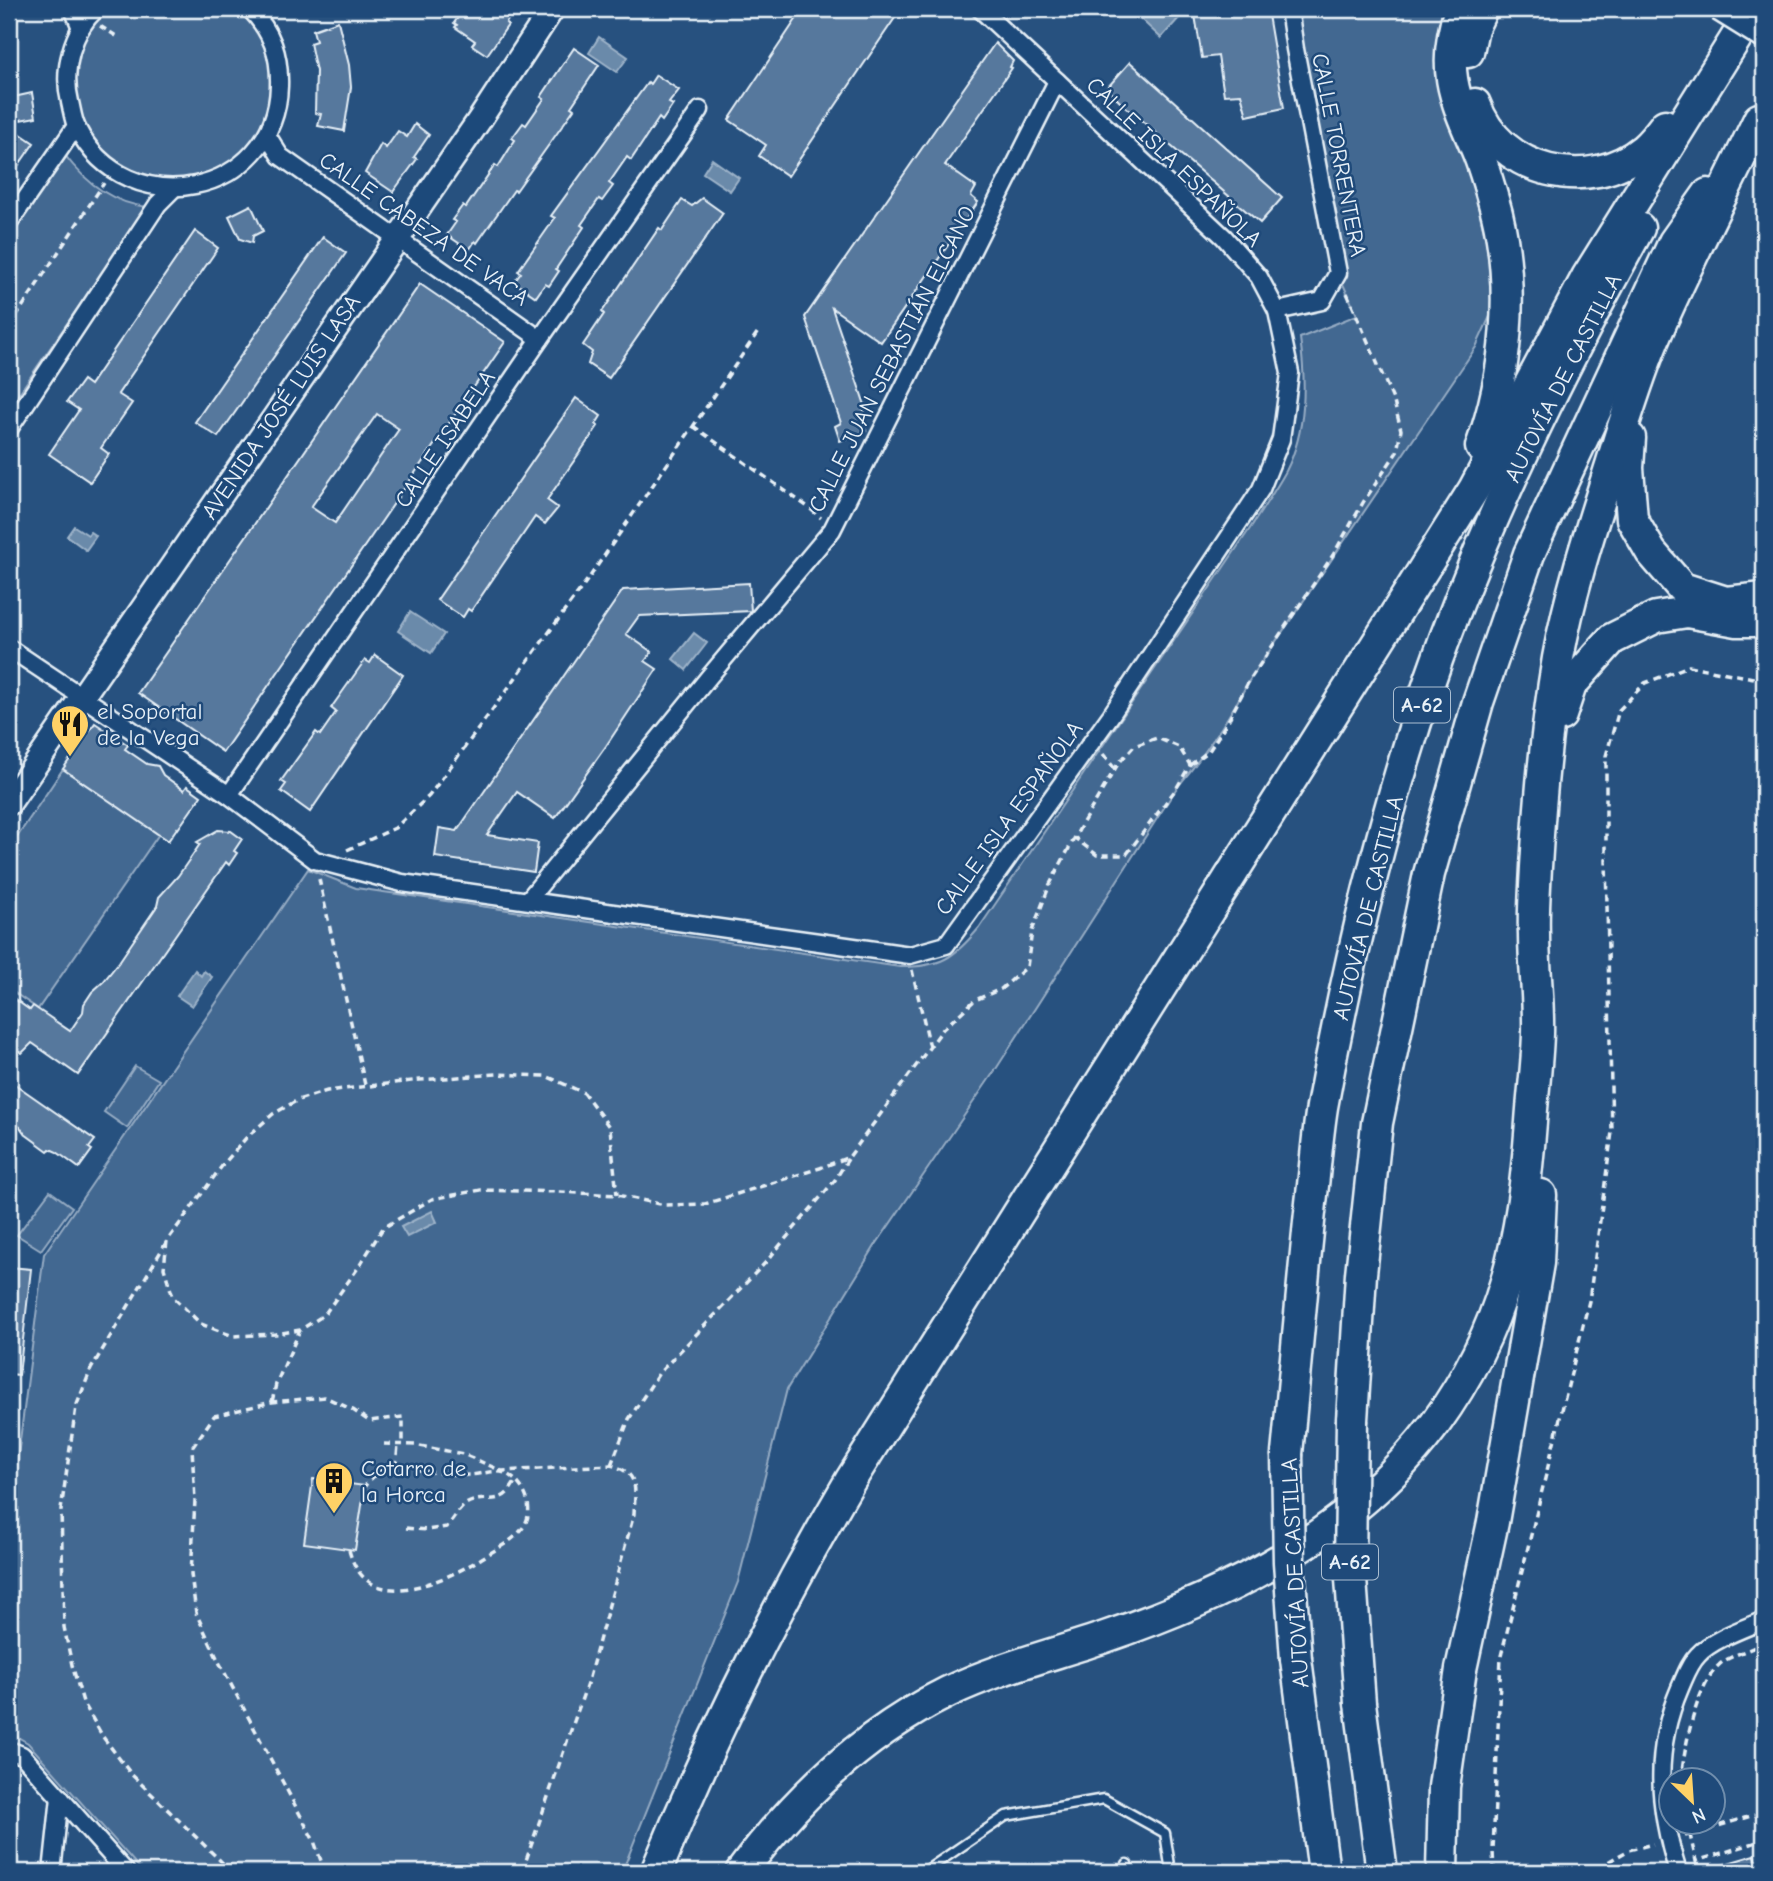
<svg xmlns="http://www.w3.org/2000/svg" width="1773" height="1881" viewBox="0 0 1773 1881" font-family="'Comic Neue',sans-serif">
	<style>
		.green { fill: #436891; stroke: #96acc4; stroke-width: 2 }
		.water { fill: #6b8aaa; stroke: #9db3c9; stroke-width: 2 }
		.building { fill: #57789d; stroke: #e8f1f8; stroke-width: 2; fill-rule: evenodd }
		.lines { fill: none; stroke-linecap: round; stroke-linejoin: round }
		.lane-casing { stroke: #e8f1f8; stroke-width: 13 }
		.street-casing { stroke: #e8f1f8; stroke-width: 21 }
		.secondary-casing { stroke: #e8f1f8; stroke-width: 28 }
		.highway-casing { stroke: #e8f1f8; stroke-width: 35 }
		.path { stroke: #e8f1f8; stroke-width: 3.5; stroke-dasharray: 7 5; stroke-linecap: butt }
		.lane { stroke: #1f4a7a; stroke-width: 8 }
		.street { stroke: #1f4a7a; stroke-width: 16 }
		.secondary { stroke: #1f4a7a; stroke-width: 23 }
		.highway { stroke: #1f4a7a; stroke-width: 30 }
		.secondary-bridge-casing { stroke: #e8f1f8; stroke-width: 28; stroke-linecap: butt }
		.highway-bridge-casing { stroke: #e8f1f8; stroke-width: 35; stroke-linecap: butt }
		.secondary-bridge { stroke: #1f4a7a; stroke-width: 23 }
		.highway-bridge { stroke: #1f4a7a; stroke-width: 30 }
		.labels { text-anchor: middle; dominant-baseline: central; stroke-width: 5; stroke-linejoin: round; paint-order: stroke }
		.shield { fill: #1f4a7a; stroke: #acbfd2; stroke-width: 2 }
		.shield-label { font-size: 21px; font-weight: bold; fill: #e8f1f8 }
		.street-label { font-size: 23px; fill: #e8f1f8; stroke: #1f4a7a }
		.poi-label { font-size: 23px; fill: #e8f1f8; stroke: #1f4a7a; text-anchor: start }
	</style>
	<rect width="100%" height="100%" fill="#27517f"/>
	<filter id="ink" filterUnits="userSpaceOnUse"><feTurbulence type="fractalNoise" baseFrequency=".0143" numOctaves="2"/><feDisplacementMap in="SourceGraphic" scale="14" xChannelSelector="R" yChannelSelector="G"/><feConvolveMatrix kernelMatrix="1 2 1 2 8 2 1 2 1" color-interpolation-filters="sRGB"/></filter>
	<g filter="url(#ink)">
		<!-- green -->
		<g class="green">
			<path d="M 107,9 L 242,9 C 265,35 276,61 270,96 C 254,207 92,206 76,95 C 72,63 83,30 107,9 Z"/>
			<path d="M 1289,9 L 1450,9 L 1440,85 L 1472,182 L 1487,244 L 1492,312 L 1476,347 L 1249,681 C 1227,722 1206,753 1176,789 L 996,1069 L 875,1246 L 787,1389 L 738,1582 L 622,1872 L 143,1872 L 28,1743 L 9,1732 L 9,1478 L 15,1479 L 44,1254 L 308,869 L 356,888 L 900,967 C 941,967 954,958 979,928 L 1249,530 C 1261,511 1275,491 1286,471 C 1307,430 1306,382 1300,338 L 1357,315 L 1338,273 Z"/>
			<path d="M 64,154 C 85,182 111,203 147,207 L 9,408 L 9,235 Z"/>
			<path d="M 63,769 L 159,834 L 38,1009 L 9,989 L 9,849 Z"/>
			<path d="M 135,1066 L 159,1080 L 127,1128 L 104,1112 Z"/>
			<path d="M 50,1191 L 72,1207 L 41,1250 L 17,1235 Z"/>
		</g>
		<!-- water -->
		<g class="water">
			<path d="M 1130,9 L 1171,9 L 1180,17 L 1161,38 Z"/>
			<path d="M 599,37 L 628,57 L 617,72 L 589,53 Z"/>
			<path d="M 712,159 L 739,178 L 730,191 L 703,173 Z"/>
			<path d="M 74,526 L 88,535 L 90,532 L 96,536 L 86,550 L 67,536 Z"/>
			<path d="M 410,612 L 444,634 L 431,653 L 398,631 Z"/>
			<path d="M 694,633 L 707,643 L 686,670 L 673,659 Z"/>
			<path d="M 195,970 L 201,976 L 204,971 L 212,977 L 192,1006 L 177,996 Z"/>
			<path d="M 432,1211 L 437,1222 L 407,1237 L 401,1227 Z"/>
		</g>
		<!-- building -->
		<g class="building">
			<path d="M 464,9 L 503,9 L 511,15 L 506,23 L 508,25 L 487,55 L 472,45 L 475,41 L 455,27 L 457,25 L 454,23 Z"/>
			<path d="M 803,9 L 901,9 L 788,176 L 759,156 L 766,145 L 729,120 Z"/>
			<path d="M 1194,9 L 1267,9 L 1284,108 L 1247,116 L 1241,94 L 1224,95 L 1218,56 L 1202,58 Z"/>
			<path d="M 338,21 L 349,65 L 351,87 L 344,131 L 318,126 L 321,114 L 315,113 L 316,71 L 310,43 L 316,41 L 313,30 Z"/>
			<path d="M 995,43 L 1013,61 L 1010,67 L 1012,68 L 945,165 L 976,187 L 971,196 L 978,202 L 881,342 L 832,308 L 866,408 L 863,408 L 866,415 L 861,417 L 866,431 L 840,441 L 835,426 L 841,423 L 805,317 Z"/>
			<path d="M 574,48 L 599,65 L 571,107 L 574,109 L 553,139 L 516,191 L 514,190 L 477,243 L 475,241 L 469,250 L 447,235 L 456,222 L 452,220 L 463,205 L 466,207 L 495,165 L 498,167 L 515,140 L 512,138 L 523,123 L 526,125 L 544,99 L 541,97 Z"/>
			<path d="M 1130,62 L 1282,198 L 1260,223 L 1119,101 L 1107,88 Z"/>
			<path d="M 656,75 L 679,90 L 669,103 L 673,105 L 662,121 L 659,118 L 631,160 L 627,157 L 609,183 L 613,186 L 602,201 L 599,199 L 581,225 L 584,227 L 556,269 L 559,271 L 549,286 L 545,284 L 536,297 L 514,282 L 521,273 L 518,271 L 555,218 L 551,216 L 648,82 L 650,84 Z"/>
			<path d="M 32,93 L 36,117 L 9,122 L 9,98 Z"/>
			<path d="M 415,124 L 429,135 L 414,157 L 417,159 L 393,192 L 365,173 L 381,144 L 386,148 L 398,131 L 407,137 Z"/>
			<path d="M 9,126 L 34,143 L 9,179 Z"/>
			<path d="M 702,198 L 723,213 L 609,378 L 588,364 L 592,352 L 583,345 L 604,314 L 602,312 L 659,228 L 662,230 L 682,200 L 692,206 Z"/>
			<path d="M 251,205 L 263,231 L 253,236 L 252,243 L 240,239 L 229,216 Z"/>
			<path d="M 195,231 L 218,248 L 118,394 L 132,403 L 101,448 L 109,454 L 90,482 L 49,454 L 79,410 L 67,402 L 83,380 L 90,385 Z"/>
			<path d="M 323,237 L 346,253 L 218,437 L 195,422 Z"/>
			<path d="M 420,284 L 505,342 L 223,752 L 138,693 ZM 377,414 L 399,429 L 335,523 L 311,507 Z"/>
			<path d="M 576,398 L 601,416 L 596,424 L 598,426 L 547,500 L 558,508 L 545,524 L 535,517 L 471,611 L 468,609 L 463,617 L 437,600 Z"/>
			<path d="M 749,583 L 751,611 L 639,616 L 626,634 L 652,652 L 645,661 L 657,669 L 606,746 L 555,818 L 517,792 L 487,835 L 538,843 L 534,872 L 435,857 L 439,828 L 457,831 L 623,590 Z"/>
			<path d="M 375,655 L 403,675 L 310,812 L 281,791 L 286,784 L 281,781 L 316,732 L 320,735 L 336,712 L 331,708 L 365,660 L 370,663 Z"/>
			<path d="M 95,723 L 128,745 L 125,749 L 147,764 L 158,766 L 163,775 L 184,790 L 187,786 L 201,796 L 178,829 L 177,828 L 168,841 L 63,769 Z"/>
			<path d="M 218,830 L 231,831 L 242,839 L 234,851 L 237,853 L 229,865 L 226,862 L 78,1075 L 32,1043 L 22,1053 L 9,1044 L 9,995 L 30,1010 L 33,1006 L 70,1031 L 83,1012 L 84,1004 L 92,992 L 103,982 L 119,962 L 157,906 L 159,897 L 178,876 L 200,844 L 197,842 Z"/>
			<path d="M 9,1080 L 95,1140 L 89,1148 L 92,1150 L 79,1168 L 57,1152 L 50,1149 L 48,1151 L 25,1134 L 20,1127 L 9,1119 Z"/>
			<path d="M 9,1267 L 31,1269 L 19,1375 L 9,1374 Z"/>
			<path d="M 313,1479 L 365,1486 L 355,1550 L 304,1543 Z"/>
			<path d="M 1755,1855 L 1760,1872 L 1712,1872 L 1711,1868 Z"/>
		</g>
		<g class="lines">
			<defs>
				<g id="lane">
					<path d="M 924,1872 L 1006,1816 L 1104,1799 L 1165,1833 L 1171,1872"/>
					<path d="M 1123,1872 L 1127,1864"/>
				</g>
				<g id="street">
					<path d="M 73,9 L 81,28"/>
					<path d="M 96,9 C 72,31 62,70 70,102 C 72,110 73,120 77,128 C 126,226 276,196 279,86 C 280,55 272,32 250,9"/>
					<path d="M 267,135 L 280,156 L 540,339"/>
					<path d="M 9,223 L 76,126"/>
					<path d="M 1277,311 L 1322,301 L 1338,273 L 1295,49 L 1289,9"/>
					<path d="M 9,429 L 158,204 L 173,189"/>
					<path d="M 9,648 L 229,795 L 315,860 L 402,883 L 819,942 L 910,955 L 946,945 L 1111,715 L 1261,489 L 1281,439 L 1290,373 L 1277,311 L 1259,277 L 1224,237 L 980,9"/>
					<path d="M 229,795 L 540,339 L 700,110"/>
					<path d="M 528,900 L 708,678 L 832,530 L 1057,81"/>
					<path d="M 9,1750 L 22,1755 L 126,1872"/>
					<path d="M 52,1872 L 60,1797"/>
					<path d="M 1678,1872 C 1658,1808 1653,1751 1680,1688 C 1685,1677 1689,1664 1698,1655 C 1711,1640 1745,1628 1764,1620"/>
				</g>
				<path id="secondary" d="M 9,803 L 480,119 L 552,9"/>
				<g id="highway">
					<path d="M 1460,9 C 1441,67 1453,95 1476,148 C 1485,169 1491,192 1497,214 C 1515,289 1507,375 1481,447"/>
					<path d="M 1468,52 L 1473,28 L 1482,9"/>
					<path d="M 1475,104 C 1499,173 1589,195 1644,149 C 1652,142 1659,133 1665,125"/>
					<path d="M 1630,438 L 1628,468 L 1632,519 L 1651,552 L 1682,588 L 1726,602 L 1764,598"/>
					<path d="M 1561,715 L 1571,685 L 1612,639 L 1656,617 L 1687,612 L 1737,621 L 1764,621"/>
					<path d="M 1352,1420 L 1361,1274 L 1377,1123 L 1429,874 L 1478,702 L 1529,554 L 1674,242 L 1708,194"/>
					<path d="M 1287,1454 C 1295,1371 1302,1287 1311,1203 C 1315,1171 1317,1138 1322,1107 C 1348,963 1383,818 1430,680 C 1484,523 1559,373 1639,228"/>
					<path d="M 1296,1659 L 1324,1872"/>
					<path d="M 1360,1703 L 1382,1872"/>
					<path d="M 656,1872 C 711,1737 776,1607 850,1481 L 1474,489 L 1587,277 L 1754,9"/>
					<path d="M 741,1872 C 797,1797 863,1734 948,1692 C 998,1668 1052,1655 1105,1637 C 1231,1594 1354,1533 1435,1424 C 1506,1326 1522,1240 1531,1122 C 1533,1093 1537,1063 1538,1034 C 1539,1000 1534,967 1534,934 C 1533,912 1535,889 1536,867 C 1540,797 1546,727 1558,658 C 1570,592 1591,528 1611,465 C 1624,423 1637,380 1654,339 C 1686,265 1724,192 1759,119"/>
					<path d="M 1442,1872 L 1444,1787 L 1461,1669 L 1493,1522 L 1538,1263 L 1541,1195"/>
				</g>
			</defs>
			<!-- lane casing -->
			<use href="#lane" class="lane-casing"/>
			<!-- street casing -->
			<use href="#street" class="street-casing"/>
			<!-- secondary casing -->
			<use href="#secondary" class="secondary-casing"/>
			<!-- highway casing -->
			<use href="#highway" class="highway-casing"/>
			<!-- path -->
			<g class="path">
				<path d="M 100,26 L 118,37"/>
				<path d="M 9,327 L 104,183"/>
				<path d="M 693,426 L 808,507 L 821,518"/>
				<path d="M 1103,754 L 1115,769"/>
				<path d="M 1190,765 L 1209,751 L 1229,719 L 1249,681 L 1333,555 L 1364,501 L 1397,452 L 1401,430 L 1394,402 L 1347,293"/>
				<path d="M 347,850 L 395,828 L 429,796 L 591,575 L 760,329"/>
				<path d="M 319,879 L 365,1085"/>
				<path d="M 912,970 L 930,1047"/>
				<path d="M 167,1241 L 164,1268 L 173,1297 L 201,1324 L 233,1336 L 276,1334 L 300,1330 L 324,1315 L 358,1268 L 383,1228 L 432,1199 L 481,1190 L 560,1192 L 617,1195 L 665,1205 L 705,1204 L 820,1168 L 849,1157 L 943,1029 L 975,1000 L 1001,989 L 1027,967 L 1032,931 L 1050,884 L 1082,824 L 1118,764 L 1134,746 L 1157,738 L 1179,747 L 1190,765 L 1176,789 L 1126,855 L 1097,855 L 1075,838"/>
				<path d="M 272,1402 L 276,1384 L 300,1330"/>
				<path d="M 384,1444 L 415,1445 L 463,1454 L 502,1471 L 611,1465 C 640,1473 635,1489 634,1514 L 588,1681 L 522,1872"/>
				<path d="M 611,1465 L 629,1419 L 659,1373 L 766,1262 L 835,1180 L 848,1159"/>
				<path d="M 396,1467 L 398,1445"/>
				<path d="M 406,1528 L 427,1530 L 447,1527 C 453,1520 459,1509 466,1504 C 486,1492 501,1511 516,1480"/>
				<path d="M 349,1550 C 367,1620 447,1580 487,1555 C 500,1547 516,1539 524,1526 C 536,1507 523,1482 505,1473 C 495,1469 479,1475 468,1475 C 460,1476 451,1474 442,1473 C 431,1473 397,1465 389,1467 C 380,1469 370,1479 365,1486"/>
				<path d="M 1681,1780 C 1684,1749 1696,1686 1719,1665 C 1728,1656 1753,1649 1764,1643"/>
				<path d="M 1687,1822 L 1696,1861 L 1764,1840"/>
				<path d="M 1685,1836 L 1764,1812"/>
				<path d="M 1696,1861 L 1699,1872"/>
				<path d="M 232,1872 L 131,1774 L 103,1737 L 83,1702 L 72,1665 L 64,1627 L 61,1510 L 76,1407 L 91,1369 L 167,1241 L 222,1166 L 246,1138 L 273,1114 L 298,1100 L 327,1091 L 420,1080 L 497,1074 L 546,1076 L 584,1093 L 610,1128 L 617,1195"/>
				<path d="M 325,1872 L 314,1841 L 218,1660 L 196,1613 L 191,1574 L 195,1500 L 192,1448 L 214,1416 L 272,1402 L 325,1397 L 353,1410 L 369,1421 L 403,1417 L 403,1445"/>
				<path d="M 1494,1872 L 1493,1851 L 1501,1656 L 1589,1301 L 1612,1132 L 1606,860 L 1606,756 L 1619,710 L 1645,683 L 1689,666 L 1764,680"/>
				<path d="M 1605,1872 L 1606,1863 L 1629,1850 L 1653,1844"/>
			</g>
			<!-- lane -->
			<use href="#lane" class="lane"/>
			<!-- street -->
			<use href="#street" class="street"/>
			<!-- secondary -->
			<use href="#secondary" class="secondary"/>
			<!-- highway -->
			<use href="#highway" class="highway"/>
			<defs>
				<path id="secondary-bridge" d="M 1719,9 L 1764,37"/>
				<g id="highway-bridge">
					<path d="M 1352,1420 L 1350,1565 L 1360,1703"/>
					<path d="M 1287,1454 L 1289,1562 L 1296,1659"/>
				</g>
			</defs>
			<!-- secondary-bridge casing -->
			<use href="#secondary-bridge" class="secondary-bridge-casing"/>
			<!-- highway-bridge casing -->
			<use href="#highway-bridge" class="highway-bridge-casing"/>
			<!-- secondary-bridge -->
			<use href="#secondary-bridge" class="secondary-bridge"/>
			<!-- highway-bridge -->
			<use href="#highway-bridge" class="highway-bridge"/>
		</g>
	</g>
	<!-- icons -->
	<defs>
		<symbol id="restaurant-pin" viewBox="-11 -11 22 30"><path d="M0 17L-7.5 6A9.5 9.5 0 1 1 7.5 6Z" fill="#ffd166" stroke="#1f4a7a"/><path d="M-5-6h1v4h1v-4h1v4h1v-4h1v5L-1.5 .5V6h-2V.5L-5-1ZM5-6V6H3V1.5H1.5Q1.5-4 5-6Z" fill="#111"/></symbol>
		<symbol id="building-pin" viewBox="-11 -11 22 30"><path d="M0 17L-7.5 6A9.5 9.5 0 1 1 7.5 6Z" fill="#ffd166" stroke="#1f4a7a"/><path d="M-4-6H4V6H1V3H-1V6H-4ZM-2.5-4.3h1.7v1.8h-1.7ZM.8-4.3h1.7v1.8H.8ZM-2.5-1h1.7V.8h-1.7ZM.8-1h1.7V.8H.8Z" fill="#111"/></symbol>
	</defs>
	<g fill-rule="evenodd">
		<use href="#restaurant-pin" x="48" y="702" width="44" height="60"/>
		<use href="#building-pin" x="312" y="1459" width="44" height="60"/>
	</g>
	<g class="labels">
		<!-- shield labels -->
		<g class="shield">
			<rect x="1394" y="687.5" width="56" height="35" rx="5"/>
			<rect x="1322" y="1544.5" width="56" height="35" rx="5"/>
		</g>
		<g class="shield-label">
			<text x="1422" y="705">A-62</text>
			<text x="1350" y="1562">A-62</text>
		</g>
		<!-- street labels -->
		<g class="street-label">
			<text transform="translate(1339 155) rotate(79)">CALLE TORRENTERA</text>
			<text transform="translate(1174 162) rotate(44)">CALLE ISLA ESPAÑOLA</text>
			<text transform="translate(424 229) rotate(35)">CALLE CABEZA DE VACA</text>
			<text transform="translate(892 359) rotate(-63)">CALLE JUAN SEBASTIÁN ELCANO</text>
			<text transform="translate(1563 378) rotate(-63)">AUTOVÍA DE CASTILLA</text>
			<text transform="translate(281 407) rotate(-56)">AVENIDA JOSÉ LUIS LASA</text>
			<text transform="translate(445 439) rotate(-56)">CALLE ISABELA</text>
			<text transform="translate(1009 818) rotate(-54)">CALLE ISLA ESPAÑOLA</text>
			<text transform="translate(1368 908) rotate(-76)">AUTOVÍA DE CASTILLA</text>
			<text transform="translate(1295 1573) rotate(-93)">AUTOVÍA DE CASTILLA</text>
		</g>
		<!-- poi labels -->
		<g class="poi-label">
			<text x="97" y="711">el Soportal<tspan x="97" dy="26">de la Vega</tspan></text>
			<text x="361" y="1468">Cotarro de<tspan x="361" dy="26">la Horca</tspan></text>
		</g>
	</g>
	<!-- margin -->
	<rect width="1773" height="1881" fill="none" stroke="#1f4a7a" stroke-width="35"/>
	<rect x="18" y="18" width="1738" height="1846" fill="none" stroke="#e8f1f8" stroke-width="2.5" filter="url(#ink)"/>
	<!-- north arrow -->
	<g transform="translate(1692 1801) rotate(155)"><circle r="33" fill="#1f4a7a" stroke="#6f8dac" stroke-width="2"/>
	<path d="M0-5L12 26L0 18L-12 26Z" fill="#ffd166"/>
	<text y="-10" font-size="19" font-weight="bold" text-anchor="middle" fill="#e8f1f8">N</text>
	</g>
</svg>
